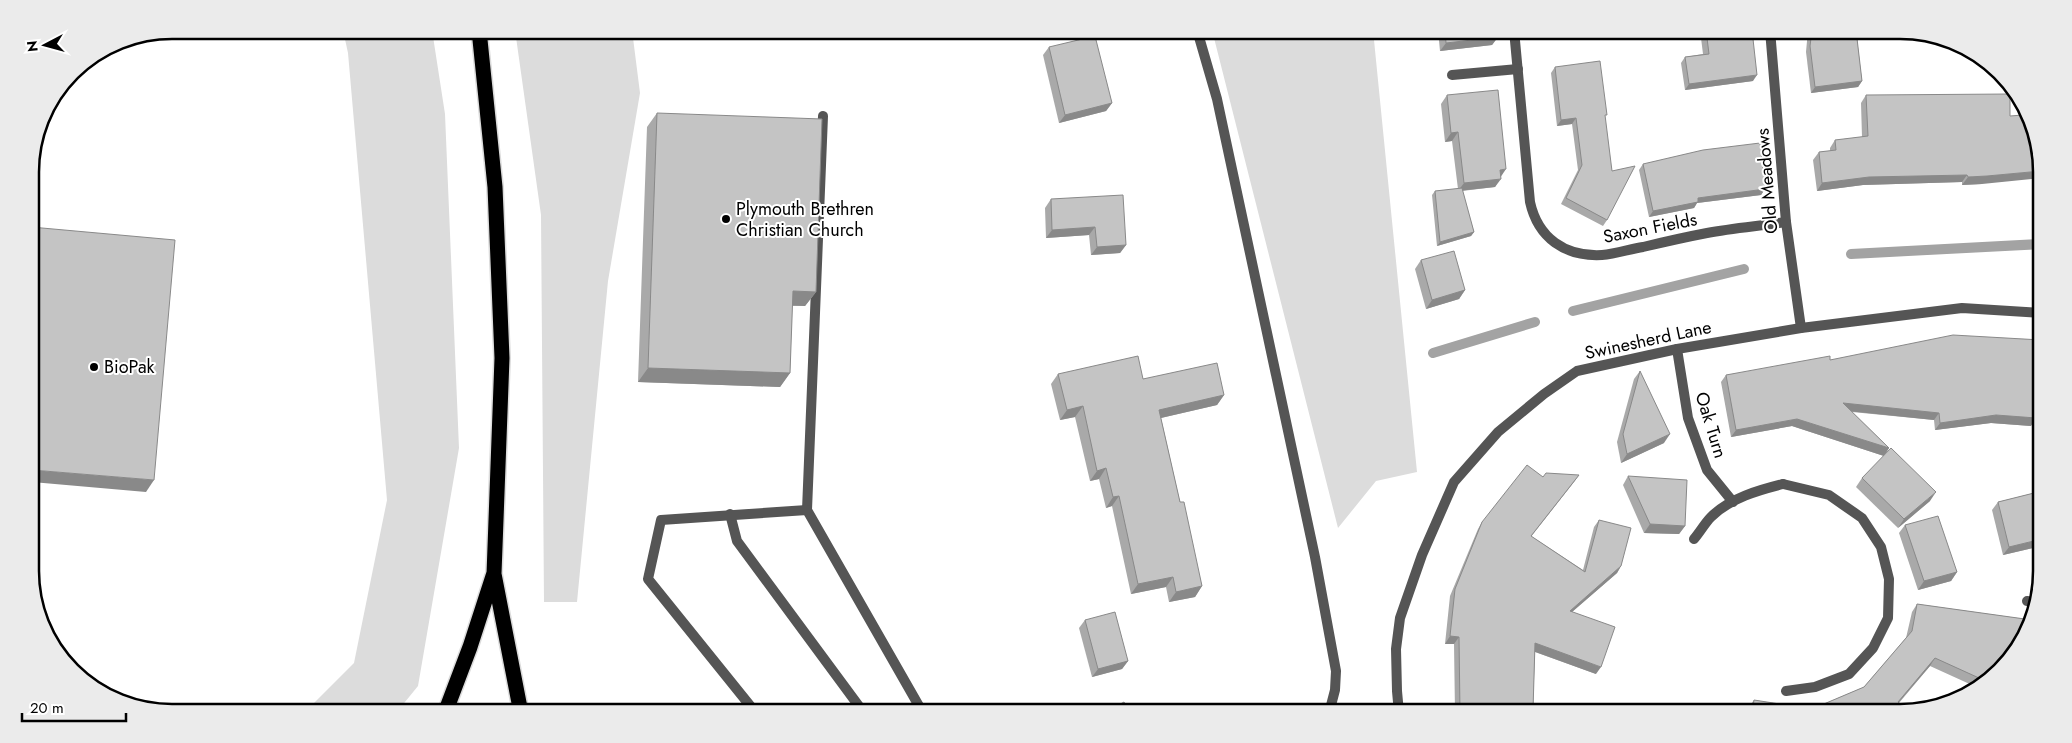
<svg xmlns="http://www.w3.org/2000/svg" width="2072" height="743" viewBox="0 0 2072 743" font-family="Jost,sans-serif">
	<style>
		.green { fill: #dcdcdc }
		.lines { fill: none; stroke-linecap: round; stroke-linejoin: round }
		.stream { stroke: #a3a3a3; stroke-width: 10 }
		.highway-casing { stroke: #dbdbdb; stroke-width: 18 }
		.lane { stroke: #555; stroke-width: 10 }
		.street { stroke: #555; stroke-width: 10 }
		.highway { stroke: #000; stroke-width: 15 }
		.wall { fill: #a9a9a9 }
		.shaded-wall { fill: #898989 }
		.building { fill: #c4c4c4; stroke: #898989 }
		.poi-dot { fill: #000; stroke: #fff; stroke-width: 2 }
		.labels { text-anchor: middle; dominant-baseline: central; stroke-width: 4; stroke-linejoin: round; paint-order: stroke }
		.street-label { font-size: 18px; fill: #000; stroke: #fff }
		.poi-label { font-size: 18px; fill: #000; stroke: #fff; text-anchor: start }
		.rim { fill: none; stroke: #000; stroke-width: 2.5 }
	</style>
	<rect width="100%" height="100%" fill="#fff"/>
	<!-- green -->
	<g class="green">
		<path d="M 343,30 L 432,30 L 445,114 L 459,448 L 418,686 L 396,713 L 304,713 L 354,663 L 387,500 L 348,53 Z"/>
		<path d="M 515,30 L 632,30 L 640,93 L 608,281 L 577,602 L 544,602 L 541,215 Z"/>
		<path d="M 1212,30 L 1373,30 L 1417,472 L 1376,481 L 1338,528 Z"/>
	</g>
	<g class="lines">
		<!-- stream -->
		<g class="stream">
			<path d="M 1851,254 L 2041,244"/>
			<path d="M 1573,311 L 1744,269"/>
			<path d="M 1433,353 L 1535,322"/>
		</g>
		<defs>
			<g id="highway">
				<path d="M 479,30 L 495,187 L 502,358 L 494,574 L 521,713"/>
				<path d="M 445,713 L 470,647 L 493,576"/>
			</g>
		</defs>
		<!-- highway casing -->
		<use href="#highway" class="highway-casing"/>
		<!-- lane -->
		<g class="lane">
			<path d="M 823,116 L 807,510 L 923,713"/>
			<path d="M 1783,484 L 1829,495 L 1862,518 L 1881,547 L 1889,579 L 1888,618 L 1873,648 L 1849,674 L 1815,687 L 1786,691"/>
			<path d="M 730,514 L 737,541 L 864,713"/>
			<path d="M 756,713 L 648,579 L 661,520 L 807,510"/>
		</g>
		<!-- street -->
		<g class="street">
			<path d="M 1197,30 L 1217,99 L 1315,557 L 1336,671 L 1335,690 L 1329,713"/>
			<path d="M 1514,30 L 1530,202 C 1538,238 1565,257 1602,255 C 1616,254 1630,249 1643,247 C 1664,242 1686,237 1707,233 C 1733,228 1760,226 1786,222"/>
			<path d="M 1770,30 L 1786,222 L 1801,328"/>
			<path d="M 1452,75 L 1518,69"/>
			<path d="M 1677,349 L 1688,418 L 1707,470 L 1733,502"/>
			<path d="M 1694,539 C 1700,532 1705,523 1711,517 C 1730,498 1759,490 1783,484"/>
			<path d="M 2027,601 L 2037,602"/>
			<path d="M 1399,713 L 1397,691 L 1396,649 L 1400,618 L 1422,555 L 1454,482 L 1498,432 L 1544,394 L 1577,371 L 1677,349 L 1801,328 L 1962,308 L 2041,313"/>
		</g>
		<!-- highway -->
		<use href="#highway" class="highway"/>
	</g>
	<!-- wall -->
	<g class="wall">
		<path d="M 1438,30 L 1497,30 L 1498,37 L 1492,45 L 1440,51 Z"/>
		<path d="M 1700,30 L 1752,30 L 1753,81 L 1685,90 L 1681,63 L 1685,57 L 1703,54 Z"/>
		<path d="M 1808,30 L 1856,30 L 1862,81 L 1858,87 L 1811,93 L 1806,52 Z"/>
		<path d="M 1049,47 L 1112,103 L 1106,111 L 1059,123 L 1043,55 Z"/>
		<path d="M 1555,67 L 1605,117 L 1607,220 L 1603,226 L 1561,204 L 1578,170 L 1572,124 L 1557,126 L 1551,73 Z"/>
		<path d="M 1447,95 L 1501,176 L 1495,187 L 1462,191 L 1474,232 L 1471,236 L 1437,246 L 1432,195 L 1435,191 L 1458,189 L 1452,141 L 1445,142 L 1441,104 Z"/>
		<path d="M 1866,95 L 1982,184 L 1962,185 L 1962,182 L 1863,185 L 1817,191 L 1813,160 L 1819,152 L 1830,151 L 1830,148 L 1835,140 L 1862,137 L 1861,103 Z"/>
		<path d="M 657,113 L 816,292 L 805,306 L 792,306 L 790,373 L 780,387 L 638,382 L 647,127 Z"/>
		<path d="M 1643,164 L 1765,189 L 1761,195 L 1697,203 L 1694,208 L 1649,217 L 1639,170 Z"/>
		<path d="M 1051,199 L 1126,245 L 1120,253 L 1091,255 L 1089,235 L 1046,238 L 1045,208 Z"/>
		<path d="M 1421,260 L 1465,290 L 1459,299 L 1426,309 L 1415,269 Z"/>
		<path d="M 2041,340 L 2041,393 L 2038,392 L 2031,426 L 1991,423 L 1935,430 L 1934,420 L 1852,412 L 1889,448 L 1884,456 L 1792,426 L 1731,437 L 1721,382 L 1726,375 L 1830,360 Z"/>
		<path d="M 1640,371 L 1664,443 L 1621,463 L 1617,442 L 1634,379 Z"/>
		<path d="M 1058,374 L 1143,379 L 1224,395 L 1217,405 L 1161,418 L 1180,502 L 1202,586 L 1195,597 L 1169,602 L 1166,587 L 1131,594 L 1112,506 L 1106,508 L 1099,479 L 1090,481 L 1075,417 L 1060,420 L 1051,384 Z"/>
		<path d="M 1579,475 L 1531,536 L 1583,570 L 1594,527 L 1599,520 L 1621,566 L 1617,573 L 1572,612 L 1596,674 L 1535,652 L 1533,710 L 1547,713 L 1455,713 L 1454,644 L 1445,644 L 1450,596 L 1478,529 L 1482,522 L 1543,477 Z"/>
		<path d="M 1628,476 L 1685,526 L 1679,534 L 1644,533 L 1623,485 Z"/>
		<path d="M 1862,478 L 1930,501 L 1898,528 L 1856,487 Z"/>
		<path d="M 2042,491 L 2042,546 L 2003,555 L 1992,510 L 1998,502 Z"/>
		<path d="M 1905,525 L 1957,572 L 1951,581 L 1918,590 L 1899,533 Z"/>
		<path d="M 1917,604 L 2032,620 L 1986,684 L 1978,687 L 1977,683 L 1974,686 L 1930,666 L 1899,703 L 1909,713 L 1747,713 L 1748,708 L 1754,700 L 1812,709 L 1864,687 L 1906,638 L 1912,612 Z"/>
		<path d="M 1085,620 L 1128,661 L 1122,669 L 1092,677 L 1079,628 Z"/>
	</g>
	<!-- shaded-wall -->
	<g class="shaded-wall">
		<path d="M 1498,37 L 1492,45 L 1440,51 L 1446,43 Z"/>
		<path d="M 1757,75 L 1753,81 L 1685,90 L 1689,84 Z"/>
		<path d="M 1862,81 L 1858,87 L 1811,93 L 1815,87 Z"/>
		<path d="M 1112,103 L 1106,111 L 1059,123 L 1065,115 Z"/>
		<path d="M 1576,118 L 1572,124 L 1557,126 L 1561,120 Z"/>
		<path d="M 1458,132 L 1452,141 L 1445,142 L 1451,133 Z"/>
		<path d="M 1506,169 L 1500,178 L 1500,170 Z"/>
		<path d="M 2041,171 L 2041,178 L 1982,184 L 1962,185 L 1968,177 Z"/>
		<path d="M 1967,175 L 1962,182 L 1863,185 L 1817,191 L 1822,183 L 1869,177 Z"/>
		<path d="M 1501,179 L 1495,187 L 1458,191 L 1464,183 Z"/>
		<path d="M 1765,189 L 1761,195 L 1697,203 L 1694,208 L 1649,217 L 1653,211 L 1698,198 Z"/>
		<path d="M 1095,227 L 1089,235 L 1046,238 L 1052,230 Z"/>
		<path d="M 1474,232 L 1471,236 L 1437,246 L 1440,242 Z"/>
		<path d="M 1126,245 L 1120,253 L 1091,255 L 1097,247 Z"/>
		<path d="M 1465,290 L 1459,299 L 1426,309 L 1432,300 Z"/>
		<path d="M 793,291 L 816,292 L 805,306 L 783,305 Z"/>
		<path d="M 648,368 L 790,373 L 780,387 L 638,382 Z"/>
		<path d="M 2039,384 L 2041,385 L 2041,393 L 2033,392 Z"/>
		<path d="M 1224,395 L 1217,405 L 1152,420 L 1159,410 Z"/>
		<path d="M 1843,403 L 1939,413 L 1934,420 L 1838,410 Z"/>
		<path d="M 1083,406 L 1075,417 L 1060,420 L 1067,410 Z"/>
		<path d="M 1996,415 L 2036,418 L 2031,426 L 1991,423 L 1935,430 L 1940,423 Z"/>
		<path d="M 1797,419 L 1889,448 L 1884,456 L 1792,426 L 1731,437 L 1736,430 Z"/>
		<path d="M 1670,434 L 1664,443 L 1621,463 L 1627,454 Z"/>
		<path d="M 1106,468 L 1099,479 L 1090,481 L 1097,471 Z"/>
		<path d="M 32,470 L 154,480 L 146,492 L 32,482 Z"/>
		<path d="M 1579,475 L 1574,482 L 1526,543 L 1531,536 Z"/>
		<path d="M 1936,492 L 1930,501 L 1898,528 L 1904,519 Z"/>
		<path d="M 1119,496 L 1112,506 L 1106,508 L 1113,497 Z"/>
		<path d="M 1650,524 L 1685,526 L 1679,534 L 1644,533 Z"/>
		<path d="M 2042,539 L 2042,546 L 2003,555 L 2009,547 Z"/>
		<path d="M 1621,566 L 1617,573 L 1565,618 L 1570,611 Z"/>
		<path d="M 1957,572 L 1951,581 L 1918,590 L 1924,581 Z"/>
		<path d="M 1173,577 L 1166,587 L 1131,594 L 1138,584 Z"/>
		<path d="M 1202,586 L 1195,597 L 1169,602 L 1176,592 Z"/>
		<path d="M 1450,636 L 1459,637 L 1454,644 L 1445,644 Z"/>
		<path d="M 1535,643 L 1601,667 L 1596,674 L 1530,650 Z"/>
		<path d="M 1935,658 L 1930,666 L 1892,710 L 1898,702 Z"/>
		<path d="M 1128,661 L 1122,669 L 1092,677 L 1098,669 Z"/>
	</g>
	<!-- building -->
	<g class="building">
		<path d="M 1445,30 L 1497,30 L 1498,37 L 1446,43 Z"/>
		<path d="M 1706,30 L 1752,30 L 1757,75 L 1689,84 L 1685,57 L 1709,54 Z"/>
		<path d="M 1812,30 L 1856,30 L 1862,81 L 1815,87 L 1810,46 Z"/>
		<path d="M 1095,36 L 1112,103 L 1065,115 L 1049,47 Z"/>
		<path d="M 1600,61 L 1607,115 L 1605,115 L 1612,171 L 1635,166 L 1607,220 L 1566,198 L 1582,165 L 1576,118 L 1561,120 L 1555,67 Z"/>
		<path d="M 1498,90 L 1506,169 L 1500,170 L 1501,179 L 1464,183 L 1458,132 L 1451,133 L 1447,95 Z"/>
		<path d="M 2010,94 L 2010,116 L 2023,115 L 2041,153 L 2041,171 L 1987,176 L 1968,177 L 1967,175 L 1869,177 L 1822,183 L 1819,152 L 1836,150 L 1835,140 L 1868,136 L 1866,95 Z"/>
		<path d="M 657,113 L 822,119 L 816,292 L 793,291 L 790,373 L 648,368 Z"/>
		<path d="M 1760,143 L 1765,189 L 1698,198 L 1698,202 L 1653,211 L 1643,164 L 1703,150 Z"/>
		<path d="M 1462,188 L 1474,232 L 1440,242 L 1435,191 Z"/>
		<path d="M 1123,195 L 1126,245 L 1097,247 L 1095,227 L 1052,230 L 1051,199 Z"/>
		<path d="M 31,227 L 175,240 L 154,480 L 32,470 Z"/>
		<path d="M 1454,251 L 1465,290 L 1432,300 L 1421,260 Z"/>
		<path d="M 1953,335 L 2041,340 L 2041,385 L 2039,384 L 2036,418 L 1996,415 L 1940,423 L 1939,413 L 1843,403 L 1889,448 L 1797,419 L 1736,430 L 1726,375 L 1830,356 L 1830,360 Z"/>
		<path d="M 1138,356 L 1143,379 L 1217,363 L 1224,395 L 1159,410 L 1180,502 L 1184,502 L 1202,586 L 1176,592 L 1173,577 L 1138,584 L 1119,496 L 1113,497 L 1106,468 L 1097,471 L 1083,406 L 1067,410 L 1058,374 Z"/>
		<path d="M 1640,371 L 1670,434 L 1627,454 L 1623,434 Z"/>
		<path d="M 1891,448 L 1936,492 L 1904,519 L 1862,478 Z"/>
		<path d="M 1527,465 L 1543,477 L 1546,473 L 1579,475 L 1531,536 L 1585,572 L 1599,520 L 1631,528 L 1621,566 L 1570,611 L 1615,627 L 1601,667 L 1535,643 L 1533,710 L 1547,710 L 1547,713 L 1460,713 L 1459,637 L 1450,636 L 1455,589 L 1482,522 Z"/>
		<path d="M 1628,476 L 1687,480 L 1685,526 L 1650,524 Z"/>
		<path d="M 2042,491 L 2042,539 L 2009,547 L 1998,502 Z"/>
		<path d="M 1938,516 L 1957,572 L 1924,581 L 1905,525 Z"/>
		<path d="M 1917,604 L 2032,620 L 1986,684 L 1985,684 L 1983,675 L 1979,678 L 1935,658 L 1898,702 L 1910,712 L 1909,713 L 1752,713 L 1754,700 L 1812,709 L 1864,687 L 1912,631 Z"/>
		<path d="M 1115,612 L 1128,661 L 1098,669 L 1085,620 Z"/>
		<path d="M 1124,702 L 1130,713 L 1104,713 Z"/>
		<path d="M 1174,707 L 1177,713 L 1165,713 Z"/>
	</g>
	<!-- markers -->
	<g class="poi-dot">
		<circle cx="726" cy="219" r="5"/>
		<circle cx="94" cy="367" r="5"/>
	</g>
	<g class="labels">
		<!-- street labels -->
		<g class="street-label">
			<text transform="translate(1767 181) rotate(-95)">Old Meadows</text>
			<text transform="translate(1650 228) rotate(-11)">Saxon Fields</text>
			<text transform="translate(1648 340) rotate(-12)">Swinesherd Lane</text>
			<text transform="translate(1711 425) rotate(73)">Oak Turn</text>
		</g>
		<!-- poi labels -->
		<g class="poi-label">
			<text x="736" y="209">Plymouth Brethren<tspan x="736" dy="21">Christian Church</tspan></text>
			<text x="104" y="367">BioPak</text>
		</g>
	</g>
	<!-- crop -->
	<path d="M0 0H2072V743H0ZM172 39H1900A133 133 0 0 1 2033 172V571A133 133 0 0 1 1900 704H172A133 133 0 0 1 39 571V172A133 133 0 0 1 172 39Z" fill="#ebebeb" fill-rule="evenodd"/>
	<path class="rim" d="M172 39H1900A133 133 0 0 1 2033 172V571A133 133 0 0 1 1900 704H172A133 133 0 0 1 39 571V172A133 133 0 0 1 172 39Z"/>
	<!-- north arrow -->
	<g transform="translate(45 45) rotate(264)" stroke="#ffffff" stroke-width="4" paint-order="stroke">
	<path d="M0-4L9 19L0 12L-9 19Z" fill="#000000"/>
	<text y="-8" font-size="14" font-weight="bold" text-anchor="middle" fill="#000000">N</text>
	</g>
	<!-- scale -->
	<path d="M22 713v8h104v-8" fill="none" stroke="#000000" stroke-width="2.5"/>
	<text x="30" y="713" font-size="15" fill="#000000" stroke="#ffffff" stroke-width="4" paint-order="stroke">20 m</text>
</svg>
